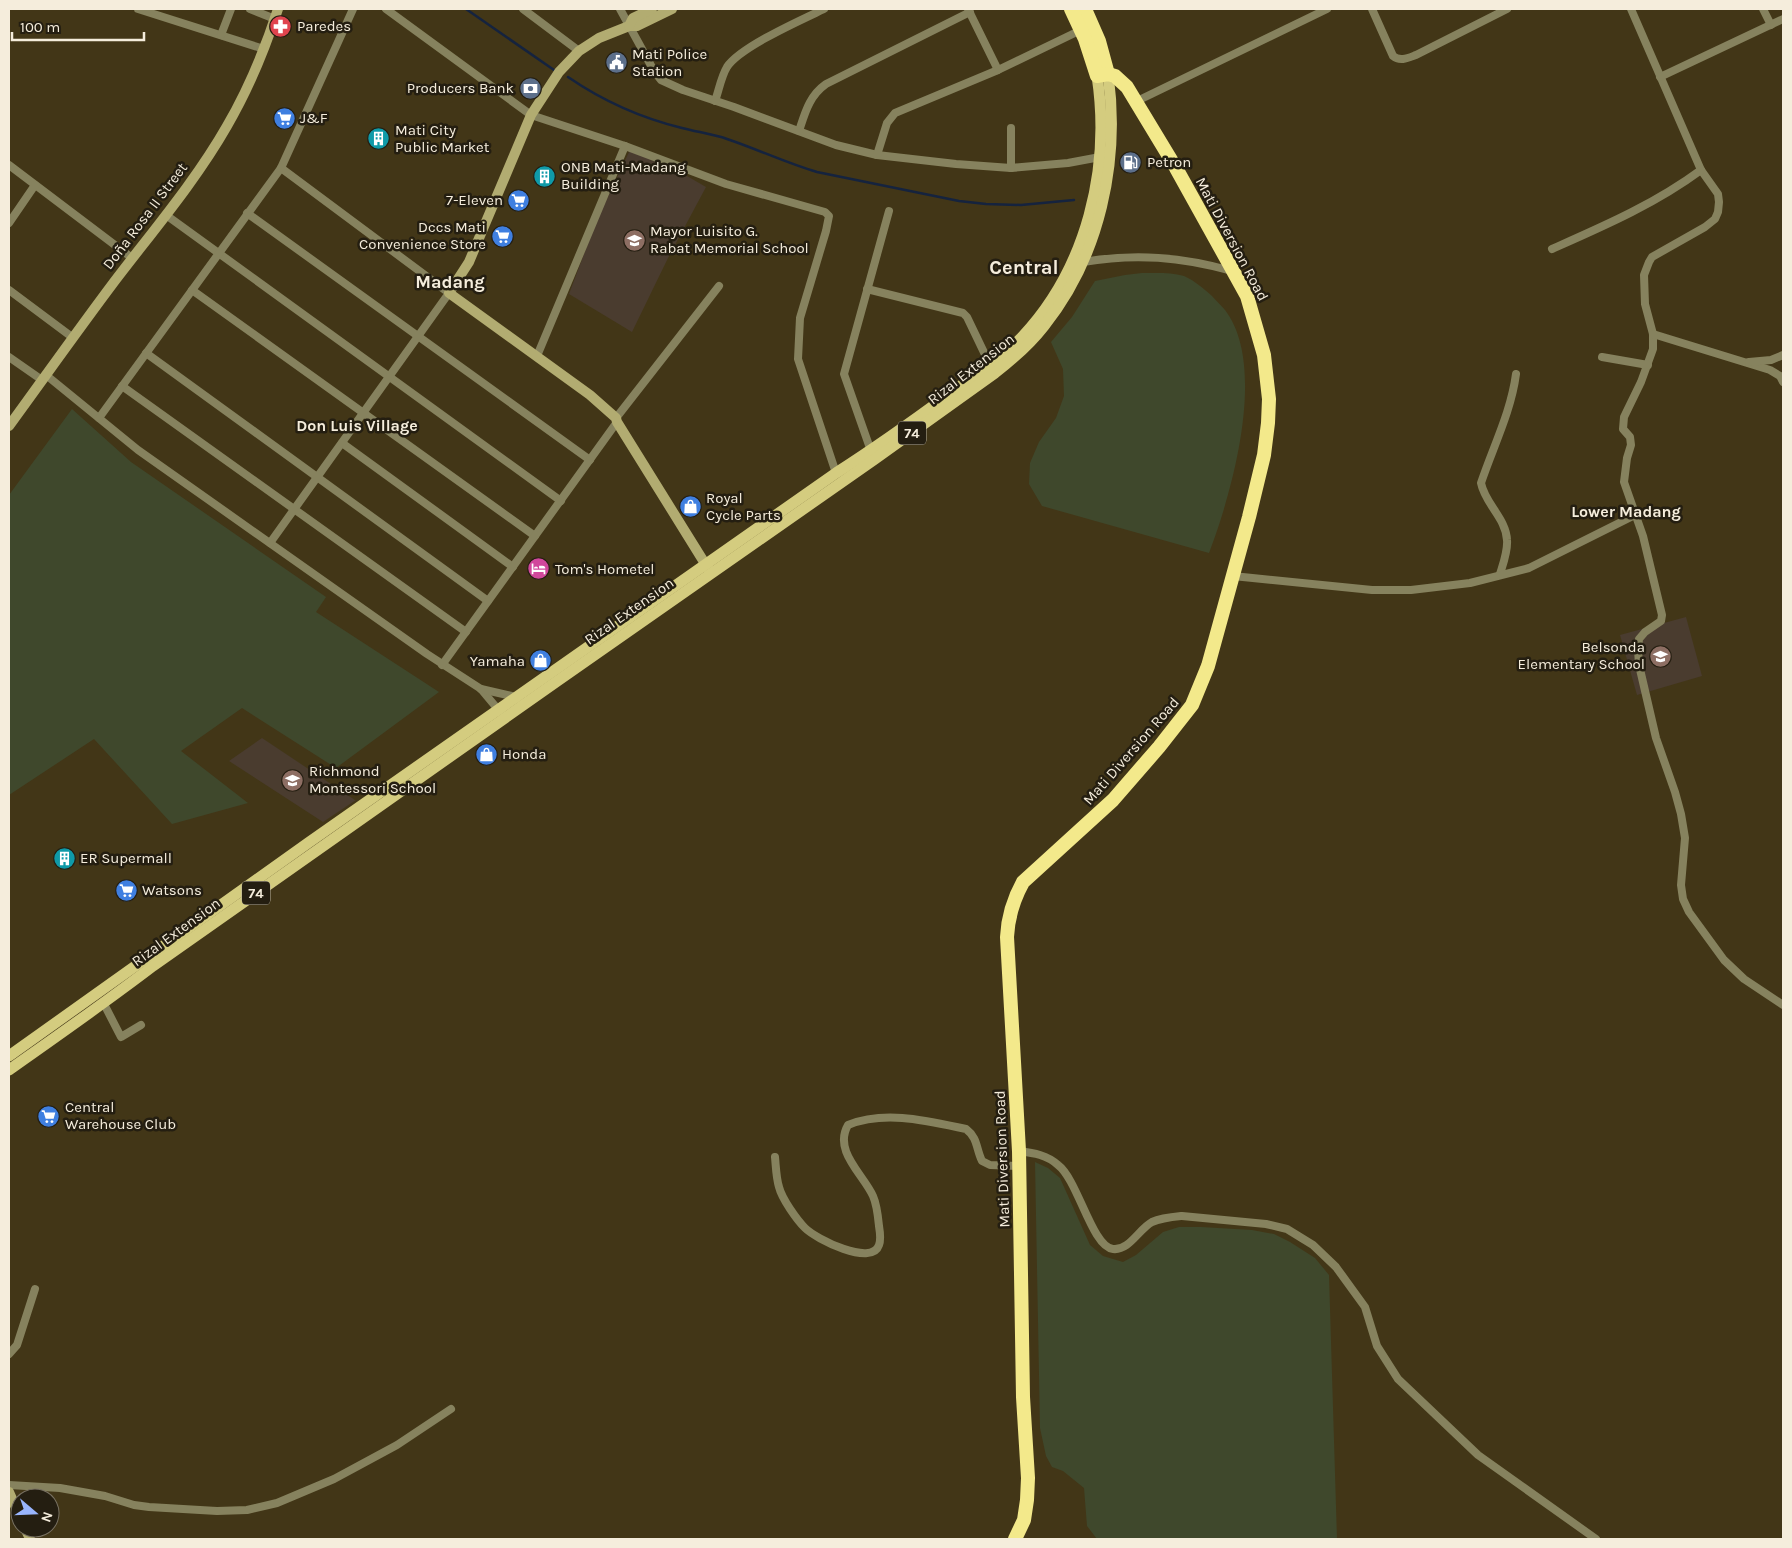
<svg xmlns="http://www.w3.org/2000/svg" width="1792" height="1548" viewBox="0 0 1792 1548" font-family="Karla,sans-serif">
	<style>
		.education { fill: #4a3c2f }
		.green { fill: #3f482c }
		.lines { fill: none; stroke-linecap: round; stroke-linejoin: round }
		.stream { stroke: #15233e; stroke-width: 2.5 }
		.street { stroke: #86825e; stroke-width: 8 }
		.secondary { stroke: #b2ac71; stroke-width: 10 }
		.primary { stroke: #d4cc7f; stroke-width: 11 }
		.highway { stroke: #f3e98b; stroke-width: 14 }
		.labels { text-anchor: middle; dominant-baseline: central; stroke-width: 5; stroke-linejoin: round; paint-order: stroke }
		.shield { fill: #241e11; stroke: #b6af9f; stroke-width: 1 }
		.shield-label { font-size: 14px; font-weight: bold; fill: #f5eddc }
		.poi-label { font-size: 15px; fill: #f5eddc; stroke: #241e11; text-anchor: start }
		.street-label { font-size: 15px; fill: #f5eddc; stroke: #241e11 }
		.neighbourhood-label { font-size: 16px; font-weight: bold; fill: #f5eddc; stroke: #241e11 }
		.quarter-label { font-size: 18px; font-weight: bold; fill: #f5eddc; stroke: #241e11 }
		.district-label { font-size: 20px; font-weight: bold; fill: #f5eddc; stroke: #241e11 }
	</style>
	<rect width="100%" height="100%" fill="#423617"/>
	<!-- education -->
	<g class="education">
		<path d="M 630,150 L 661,161 L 706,187 L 668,258 L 632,332 L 569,294 L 596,222 Z"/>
		<path d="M 1686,617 L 1702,676 L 1637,695 L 1620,635 Z"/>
		<path d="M 262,738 L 355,800 L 356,800 L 323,822 L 229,761 Z"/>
	</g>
	<!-- green -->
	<g class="green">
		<path d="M 1142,273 C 1155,273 1171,272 1184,276 C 1195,281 1203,288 1212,296 C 1216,301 1221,305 1225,310 C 1268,366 1232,493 1209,553 L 1042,506 L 1029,484 L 1030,463 L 1039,442 L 1056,418 L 1064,396 L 1063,369 L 1051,342 L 1072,317 L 1095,281 L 1125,275 Z"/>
		<path d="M 72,409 L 131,462 L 326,597 L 316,612 L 439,692 L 336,768 L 242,708 L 181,751 L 248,803 L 172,824 L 94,739 L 9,795 L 9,495 Z"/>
		<path d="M 1035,1162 L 1048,1168 L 1060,1178 L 1090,1245 L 1103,1256 L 1123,1262 L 1136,1255 L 1163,1232 L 1179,1227 L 1201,1227 L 1252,1230 L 1274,1234 L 1290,1242 L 1315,1258 L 1329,1275 L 1337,1539 L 1097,1539 L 1087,1526 L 1084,1488 L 1063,1471 L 1052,1467 L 1046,1456 L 1040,1428 Z"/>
	</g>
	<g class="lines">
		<!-- stream -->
		<g class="stream">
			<path d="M 466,9 L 554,70"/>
			<path d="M 568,77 C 603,101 641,118 682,128 C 697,132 713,134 727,139 C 757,149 786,163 817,172 L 959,201 L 986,204 L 1021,205 L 1074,200"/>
		</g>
		<!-- street -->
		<g class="street">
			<path d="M 138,9 L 264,49"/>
			<path d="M 250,9 L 275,19"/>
			<path d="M 386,9 L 531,115 L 625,146 L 726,184 L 825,212 L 829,216 L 826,231 L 800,318 L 798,359 L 836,473"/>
			<path d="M 523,9 L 579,51"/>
			<path d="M 620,9 L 654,71 L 661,80 L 683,90 L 734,107 L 836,145 L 877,155 L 956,164 L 1011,168 L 1068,163 L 1100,157"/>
			<path d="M 968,9 L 998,70"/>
			<path d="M 1372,9 L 1393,56 C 1400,62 1408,58 1416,55 L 1507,9"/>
			<path d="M 1631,9 L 1701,170 L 1718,194 L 1719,202 L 1718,212 L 1715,219 L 1705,227 L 1652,257 L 1649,262 L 1644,275 L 1645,304 L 1653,334 L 1653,349 L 1641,382 L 1624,417 L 1623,429 L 1630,437 L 1631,445 L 1627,458 L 1624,482 L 1643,536 L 1662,615 L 1661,621 L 1645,632 L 1639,639 L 1638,649 L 1639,665 L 1656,738 L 1675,792 L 1681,814 L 1685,838 L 1681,885 L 1683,899 L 1689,912 L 1724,960 L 1744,979 L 1783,1005"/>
			<path d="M 1763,9 L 1771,25"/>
			<path d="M 221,35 L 231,9"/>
			<path d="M 1660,77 L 1783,19"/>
			<path d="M 715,101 C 719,90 721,77 727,67 C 740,47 801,20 824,9"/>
			<path d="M 1137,101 L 1327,9"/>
			<path d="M 1011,128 L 1011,168"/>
			<path d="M 799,131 C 805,113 809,96 826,84 L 970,12"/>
			<path d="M 877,155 L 887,123 L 895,113 L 998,70 L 1081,30"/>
			<path d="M 9,165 L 132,258"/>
			<path d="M 247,213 L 590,460"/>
			<path d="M 166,215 L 561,501"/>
			<path d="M 9,223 L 35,185"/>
			<path d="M 1552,249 C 1604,226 1655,204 1701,170"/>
			<path d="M 1079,260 L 1083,262 C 1136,253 1181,257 1232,271"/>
			<path d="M 867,289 L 963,313 L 967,317 L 991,367"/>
			<path d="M 9,290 L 72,337"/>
			<path d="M 192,290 L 535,536"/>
			<path d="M 1653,334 L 1770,370 L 1780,376 L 1783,382"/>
			<path d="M 146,353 L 488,601"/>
			<path d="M 537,356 L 625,146"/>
			<path d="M 9,357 L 42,380"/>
			<path d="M 1602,357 L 1648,365"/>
			<path d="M 1749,362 L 1771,360 L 1783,355"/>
			<path d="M 46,375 L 138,450 L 427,654 L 481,689 L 501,713"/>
			<path d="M 122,386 L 466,632"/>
			<path d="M 99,418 L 281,168 L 353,9"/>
			<path d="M 616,418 L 719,286"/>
			<path d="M 342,443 L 513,567"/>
			<path d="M 871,451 L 844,374 L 889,211"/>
			<path d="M 270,543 L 449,293 L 281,168"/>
			<path d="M 1500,574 C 1503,564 1508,551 1507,540 C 1506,518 1485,504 1481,483 C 1493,447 1511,412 1516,374"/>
			<path d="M 1233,576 L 1372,590 L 1411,590 L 1470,583 L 1529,568 L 1635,515"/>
			<path d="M 442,665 L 617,422"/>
			<path d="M 481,689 L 516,697 L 517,699"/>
			<path d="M 104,1004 L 121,1037 L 141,1025"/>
			<path d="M 1019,1151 C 1034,1153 1047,1155 1058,1165 C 1078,1180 1092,1247 1113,1249 C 1129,1251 1139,1229 1152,1222 C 1161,1218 1172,1217 1182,1216 L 1266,1224 L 1287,1229 L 1313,1245 L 1336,1267 L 1365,1307 L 1377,1346 L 1398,1379 L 1478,1455 L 1596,1539"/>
			<path d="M 775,1157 C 776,1167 776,1177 779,1187 C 782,1199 797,1220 805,1228 C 816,1239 872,1267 879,1245 C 881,1240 880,1232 879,1226 C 878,1216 877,1205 873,1196 C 863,1174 833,1151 848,1125 C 885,1110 928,1121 966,1129 C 978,1138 976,1149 982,1161 L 990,1165 L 1020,1166"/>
			<path d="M 9,1354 L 17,1345 L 35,1289"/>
			<path d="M 9,1485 L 60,1488 L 105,1496 L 134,1505 L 149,1507 L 217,1511 L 247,1510 L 277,1503 L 334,1479 L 397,1445 L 451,1409"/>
		</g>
		<!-- secondary -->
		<g class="secondary">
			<path d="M 672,9 L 637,26 L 629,26 L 599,38 L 579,51 L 559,72 L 531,115 L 469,262 L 449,293 L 590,395 L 616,418 L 617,422 L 709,570"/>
			<path d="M 629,26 L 633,18 L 652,9"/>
			<path d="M 9,426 C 44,378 78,330 114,282 C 152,232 195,182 227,126 C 248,90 265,49 278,9"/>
			<path d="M 9,1492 L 20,1517"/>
			<path d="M 25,1528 L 30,1539"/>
		</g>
		<!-- primary -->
		<g class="primary">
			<path d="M 9,1056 L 308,843 L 836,473 C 875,448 913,421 951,393 C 975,375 1001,359 1022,337 C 1087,268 1111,168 1097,76"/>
			<path d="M 9,1070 C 57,1036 106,1002 153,966 L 556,682 L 875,459 L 995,373 C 1013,359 1030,344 1044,326 C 1100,256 1120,162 1108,74"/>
		</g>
		<!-- highway -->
		<g class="highway">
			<path d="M 1085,9 L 1099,41 L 1108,74"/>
			<path d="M 1015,1539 L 1024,1520 L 1027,1500 L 1028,1478 L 1023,1397 L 1019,1151 L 1007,937 C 1008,917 1013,900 1023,882 L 1113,800 L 1159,747 L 1192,705 L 1208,666 L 1249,517 L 1264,455 L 1268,423 L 1269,399 L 1264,355 L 1247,296 L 1176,168 L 1127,87 L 1115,76 L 1108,74 L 1097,76 L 1085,39 L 1071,9"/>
		</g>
	</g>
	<!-- icons -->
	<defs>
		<symbol id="pharmacy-disc" viewBox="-11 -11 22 22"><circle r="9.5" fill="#e0444e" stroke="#241e11"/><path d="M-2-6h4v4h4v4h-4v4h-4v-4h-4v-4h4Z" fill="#fff"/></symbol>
		<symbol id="civic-disc" viewBox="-11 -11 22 22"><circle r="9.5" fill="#5c6f8a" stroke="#241e11"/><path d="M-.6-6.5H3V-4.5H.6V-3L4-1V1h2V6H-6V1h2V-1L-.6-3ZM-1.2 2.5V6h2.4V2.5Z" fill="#fff"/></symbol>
		<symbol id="bank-disc" viewBox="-11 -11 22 22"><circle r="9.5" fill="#5c6f8a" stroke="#241e11"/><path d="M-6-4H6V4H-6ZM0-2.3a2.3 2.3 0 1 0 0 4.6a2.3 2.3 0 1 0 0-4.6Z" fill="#fff"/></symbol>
		<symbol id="supermarket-disc" viewBox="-11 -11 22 22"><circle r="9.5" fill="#3f7fe0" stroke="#241e11"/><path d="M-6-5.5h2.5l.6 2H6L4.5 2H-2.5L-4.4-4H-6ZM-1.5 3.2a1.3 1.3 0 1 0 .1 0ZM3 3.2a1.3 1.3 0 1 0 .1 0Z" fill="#fff"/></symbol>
		<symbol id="building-disc" viewBox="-11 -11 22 22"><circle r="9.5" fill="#0f9aa8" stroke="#241e11"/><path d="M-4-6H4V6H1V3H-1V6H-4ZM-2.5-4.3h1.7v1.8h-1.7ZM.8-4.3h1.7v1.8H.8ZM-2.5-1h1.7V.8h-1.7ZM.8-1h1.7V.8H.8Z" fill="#fff"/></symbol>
		<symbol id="fuel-disc" viewBox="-11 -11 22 22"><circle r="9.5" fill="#5c6f8a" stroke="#241e11"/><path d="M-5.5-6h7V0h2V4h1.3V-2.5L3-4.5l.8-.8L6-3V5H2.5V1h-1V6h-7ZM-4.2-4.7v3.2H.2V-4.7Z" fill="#fff"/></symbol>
		<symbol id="school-disc" viewBox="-11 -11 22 22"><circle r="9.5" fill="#8d6e63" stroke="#241e11"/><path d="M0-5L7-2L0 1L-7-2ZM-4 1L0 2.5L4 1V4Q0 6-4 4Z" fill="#fff"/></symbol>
		<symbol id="shop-disc" viewBox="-11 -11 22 22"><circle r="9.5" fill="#3f7fe0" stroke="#241e11"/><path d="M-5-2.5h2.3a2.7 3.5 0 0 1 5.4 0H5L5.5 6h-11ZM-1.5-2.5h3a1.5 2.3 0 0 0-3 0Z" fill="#fff"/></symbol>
		<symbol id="hotel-disc" viewBox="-11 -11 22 22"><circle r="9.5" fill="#d1479c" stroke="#241e11"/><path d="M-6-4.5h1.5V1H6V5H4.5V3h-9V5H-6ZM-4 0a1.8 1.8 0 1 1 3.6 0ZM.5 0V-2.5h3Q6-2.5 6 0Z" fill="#fff"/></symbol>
	</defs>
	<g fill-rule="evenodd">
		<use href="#pharmacy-disc" x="268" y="14" width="25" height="25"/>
		<use href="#civic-disc" x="604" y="50" width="25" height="25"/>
		<use href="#bank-disc" x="518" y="76" width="25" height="25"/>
		<use href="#supermarket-disc" x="272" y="106" width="25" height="25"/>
		<use href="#building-disc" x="366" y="126" width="25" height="25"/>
		<use href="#fuel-disc" x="1118" y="150" width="25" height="25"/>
		<use href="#building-disc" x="532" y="164" width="25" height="25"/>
		<use href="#supermarket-disc" x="506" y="188" width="25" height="25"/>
		<use href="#supermarket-disc" x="490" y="224" width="25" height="25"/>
		<use href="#school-disc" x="622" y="228" width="25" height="25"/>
		<use href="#shop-disc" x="678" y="494" width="25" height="25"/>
		<use href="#hotel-disc" x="526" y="556" width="25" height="25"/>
		<use href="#school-disc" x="1648" y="644" width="25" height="25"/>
		<use href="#shop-disc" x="528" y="648" width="25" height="25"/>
		<use href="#shop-disc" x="474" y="742" width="25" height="25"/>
		<use href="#school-disc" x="280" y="768" width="25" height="25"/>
		<use href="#building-disc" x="52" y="846" width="25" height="25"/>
		<use href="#supermarket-disc" x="114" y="878" width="25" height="25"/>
		<use href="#supermarket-disc" x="36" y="1104" width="25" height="25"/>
	</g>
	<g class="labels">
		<!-- shield labels -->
		<g class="shield">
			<rect x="898" y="421.5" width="28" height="23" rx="4"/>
			<rect x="242" y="881.5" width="28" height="23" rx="4"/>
		</g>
		<g class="shield-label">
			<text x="912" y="433">74</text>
			<text x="256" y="893">74</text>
		</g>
		<!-- poi labels -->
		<g class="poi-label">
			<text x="297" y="26">Paredes</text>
			<text x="632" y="54">Mati Police<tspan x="632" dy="17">Station</tspan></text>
			<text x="514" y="88" text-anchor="end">Producers Bank</text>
			<text x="300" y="118">J&amp;F</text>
			<text x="395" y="130">Mati City<tspan x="395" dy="17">Public Market</tspan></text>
			<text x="1147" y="162">Petron</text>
			<text x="561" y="167">ONB Mati-Madang<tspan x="561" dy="17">Building</tspan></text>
			<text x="503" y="200" text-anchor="end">7-Eleven</text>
			<text x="486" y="227" text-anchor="end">Dccs Mati<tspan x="486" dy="17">Convenience Store</tspan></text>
			<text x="650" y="231">Mayor Luisito G.<tspan x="650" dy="17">Rabat Memorial School</tspan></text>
			<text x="706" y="498">Royal<tspan x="706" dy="17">Cycle Parts</tspan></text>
			<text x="555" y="569">Tom's Hometel</text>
			<text x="1645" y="647" text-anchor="end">Belsonda<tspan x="1645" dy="17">Elementary School</tspan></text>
			<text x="525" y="661" text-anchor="end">Yamaha</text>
			<text x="502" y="754">Honda</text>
			<text x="309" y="771">Richmond<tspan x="309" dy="17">Montessori School</tspan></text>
			<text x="80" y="858">ER Supermall</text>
			<text x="142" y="890">Watsons</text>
			<text x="65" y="1107">Central<tspan x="65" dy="17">Warehouse Club</tspan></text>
		</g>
		<!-- street labels -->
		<g class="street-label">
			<text transform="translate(145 216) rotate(-53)">Doña Rosa II Street</text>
			<text transform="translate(1232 239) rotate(62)">Mati Diversion Road</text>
			<text transform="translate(971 369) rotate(-38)">Rizal Extension</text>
			<text transform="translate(629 611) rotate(-35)">Rizal Extension</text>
			<text transform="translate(1131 751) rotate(-49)">Mati Diversion Road</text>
			<text transform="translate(176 932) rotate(-36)">Rizal Extension</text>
			<text transform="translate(1002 1159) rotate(-92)">Mati Diversion Road</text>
		</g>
		<!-- neighbourhood labels -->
		<g class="neighbourhood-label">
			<text x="357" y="425">Don Luis Village</text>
			<text x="1626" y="511">Lower Madang</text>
		</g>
		<!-- quarter labels -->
		<g class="quarter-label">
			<text x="450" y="282">Madang</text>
		</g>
		<!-- district labels -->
		<g class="district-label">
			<text x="1024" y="267">Central</text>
		</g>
	</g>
	<!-- border -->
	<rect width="1792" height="1548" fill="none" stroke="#f5eddc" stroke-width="20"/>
	<!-- north arrow -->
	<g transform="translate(35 1513) rotate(109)"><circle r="24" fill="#241e11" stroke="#787162"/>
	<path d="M0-4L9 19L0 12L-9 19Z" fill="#99b5fd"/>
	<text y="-8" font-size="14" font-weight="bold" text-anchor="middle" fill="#f5eddc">N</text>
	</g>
	<!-- scale -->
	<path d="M12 32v8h132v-8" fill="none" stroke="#f5eddc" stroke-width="2.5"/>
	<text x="20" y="32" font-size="15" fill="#f5eddc" stroke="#241e11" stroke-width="4" paint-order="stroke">100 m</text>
</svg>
